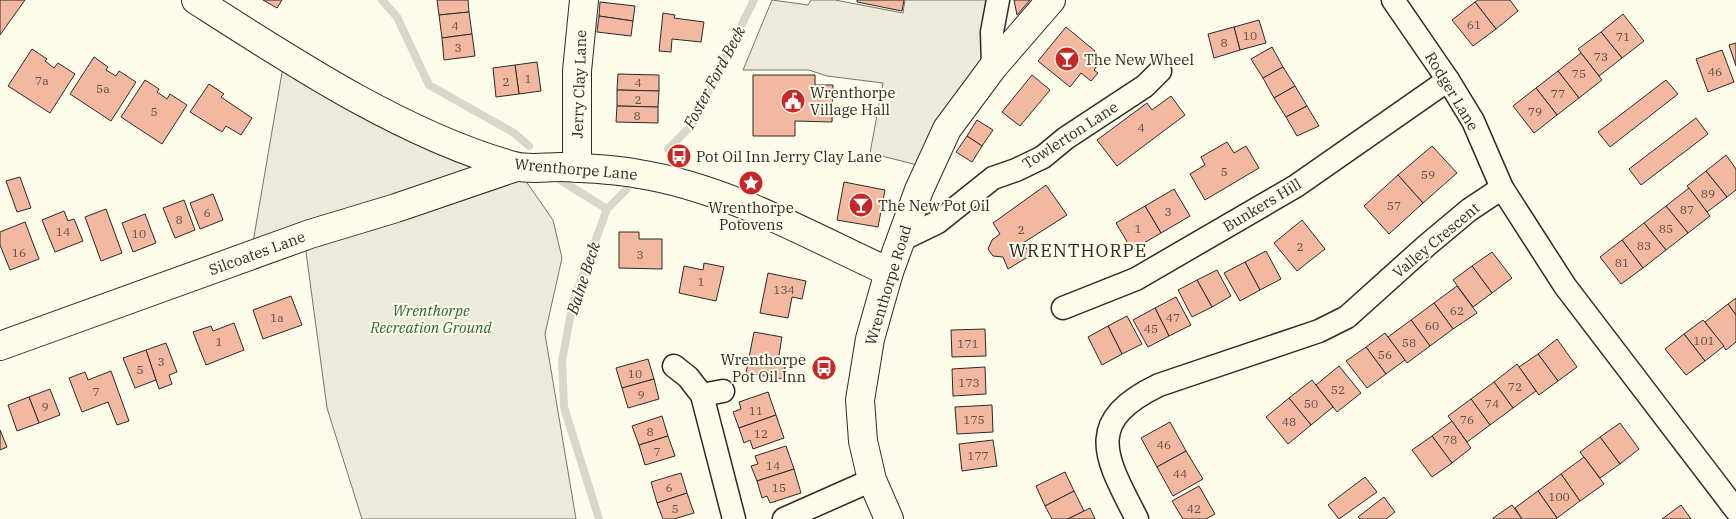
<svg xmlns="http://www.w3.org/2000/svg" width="1736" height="519" viewBox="0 0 1736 519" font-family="'IBM Plex Serif',serif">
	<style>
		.green { fill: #ecebdb; stroke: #74746e }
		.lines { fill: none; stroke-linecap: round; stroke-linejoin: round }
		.stream { stroke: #d8d7c9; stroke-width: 8 }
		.building { fill: #f2b8a0; stroke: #2b2b2b }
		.street-casing { stroke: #2b2b2b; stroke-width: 25 }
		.secondary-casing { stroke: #2b2b2b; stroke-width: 30 }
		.street { stroke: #fdfbea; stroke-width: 22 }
		.secondary { stroke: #fdfbea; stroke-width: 28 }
		.labels { text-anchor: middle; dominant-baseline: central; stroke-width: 4; stroke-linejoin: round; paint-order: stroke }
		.number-label { font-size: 12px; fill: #5d4e48 }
		.poi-label { font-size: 15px; fill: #2b2b2b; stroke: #fdfbea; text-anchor: start }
		.street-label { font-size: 15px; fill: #2b2b2b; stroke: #fdfbea }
		.park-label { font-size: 15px; font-style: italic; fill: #34623c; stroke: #fdfbea }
		.water-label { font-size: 16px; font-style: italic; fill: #2b2b2b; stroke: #fdfbea }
		.quarter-label { font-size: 18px; letter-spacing: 1px; fill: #2b2b2b; stroke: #fdfbea }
	</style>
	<rect width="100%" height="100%" fill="#fdfbea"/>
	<!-- green -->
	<g class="green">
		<path d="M 772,0 L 808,5 L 811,0 L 835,0 L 903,13 L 905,0 L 998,0 L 993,67 L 929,168 L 870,153 L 883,83 L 827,76 L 809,70 L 743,70 Z"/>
		<path d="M 285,55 L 516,167 L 553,220 L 562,258 L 545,334 L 576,519 L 362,519 L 327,408 L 304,237 L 251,254 Z"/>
	</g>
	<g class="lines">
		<!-- stream -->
		<g class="stream">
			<path d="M 382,0 L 397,17 L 429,85 L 514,133 L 529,146"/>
			<path d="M 668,149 L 691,126 L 754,0"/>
			<path d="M 560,180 L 607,209"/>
			<path d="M 599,519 L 564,407 L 562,361 L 573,302 L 607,209 L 626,190"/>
		</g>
	</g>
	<!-- building -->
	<g class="building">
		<path d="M 0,0 L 25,0 L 0,35 Z"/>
		<path d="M 263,0 L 282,0 L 277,8 Z"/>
		<path d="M 437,0 L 468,0 L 469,12 L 439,15 Z"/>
		<path d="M 857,0 L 904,0 L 902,11 L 857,2 Z"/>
		<path d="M 1014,0 L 1030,0 L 1017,15 Z"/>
		<path d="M 1478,0 L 1510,0 L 1518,11 L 1496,29 L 1475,2 Z"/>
		<path d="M 600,2 L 635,6 L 633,21 L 599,16 Z"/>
		<path d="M 1475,2 L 1496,29 L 1473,46 L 1452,20 Z"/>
		<path d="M 469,12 L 472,34 L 442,38 L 439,15 Z"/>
		<path d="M 663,13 L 675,15 L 674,18 L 704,22 L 701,42 L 672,39 L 671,52 L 659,51 Z"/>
		<path d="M 1623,14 L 1644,41 L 1622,58 L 1601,32 Z"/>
		<path d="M 599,16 L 633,21 L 631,36 L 597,32 Z"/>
		<path d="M 1259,20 L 1266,43 L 1240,50 L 1234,27 Z"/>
		<path d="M 1066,27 L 1095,51 L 1090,56 L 1099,63 L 1094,70 L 1098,73 L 1091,81 L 1081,73 L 1070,87 L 1038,61 Z"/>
		<path d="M 1234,27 L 1240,50 L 1214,58 L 1208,34 Z"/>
		<path d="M 1601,32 L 1622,58 L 1599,76 L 1578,49 Z"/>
		<path d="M 472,34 L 475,56 L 444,60 L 442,38 Z"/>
		<path d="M 1736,43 L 1736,66 L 1729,45 Z"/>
		<path d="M 1272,47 L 1283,67 L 1263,78 L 1251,59 Z"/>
		<path d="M 32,49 L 47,59 L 45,61 L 54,68 L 58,63 L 75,74 L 50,113 L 8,86 Z"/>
		<path d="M 1722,50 L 1734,82 L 1708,92 L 1696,59 Z"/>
		<path d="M 1581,53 L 1602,80 L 1579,98 L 1558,71 Z"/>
		<path d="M 94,57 L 108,67 L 106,70 L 116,76 L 119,71 L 136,82 L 111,121 L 70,94 Z"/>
		<path d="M 537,62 L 541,91 L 519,94 L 515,65 Z"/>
		<path d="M 515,65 L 519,94 L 496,97 L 493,68 Z"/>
		<path d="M 1283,67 L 1295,86 L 1274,98 L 1263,78 Z"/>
		<path d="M 1558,71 L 1579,98 L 1557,115 L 1536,88 Z"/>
		<path d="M 618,74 L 659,75 L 659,91 L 617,90 Z"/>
		<path d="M 753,75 L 815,75 L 815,85 L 833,85 L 832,122 L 795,121 L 795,136 L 753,136 Z"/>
		<path d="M 1032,75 L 1050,90 L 1020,126 L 1002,112 Z"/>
		<path d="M 145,80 L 159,89 L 157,92 L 167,99 L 170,94 L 187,105 L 162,144 L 121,117 Z"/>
		<path d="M 1666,80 L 1678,94 L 1610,147 L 1598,132 Z"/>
		<path d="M 209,84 L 224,94 L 221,97 L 252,118 L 241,135 L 226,126 L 222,132 L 190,112 Z"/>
		<path d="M 1295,86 L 1307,106 L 1286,117 L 1274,98 Z"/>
		<path d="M 1536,88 L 1557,115 L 1534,133 L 1513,106 Z"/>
		<path d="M 617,90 L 659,91 L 658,107 L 617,106 Z"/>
		<path d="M 1171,96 L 1185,115 L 1117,166 L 1097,140 L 1147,103 L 1152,110 Z"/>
		<path d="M 617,106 L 658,107 L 658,123 L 616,122 Z"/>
		<path d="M 1307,106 L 1319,126 L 1297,136 L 1286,117 Z"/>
		<path d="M 1696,118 L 1708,134 L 1641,185 L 1629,169 Z"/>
		<path d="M 977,120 L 993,130 L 982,146 L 967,136 Z"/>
		<path d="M 967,136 L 982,146 L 972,162 L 956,152 Z"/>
		<path d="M 1227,142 L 1234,153 L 1246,146 L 1259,168 L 1205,200 L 1190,174 L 1205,165 L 1201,157 Z"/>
		<path d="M 1432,146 L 1457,173 L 1423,203 L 1398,175 Z"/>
		<path d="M 1726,155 L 1736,169 L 1736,190 L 1727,197 L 1706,171 Z"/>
		<path d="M 1706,171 L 1727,197 L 1707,212 L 1687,186 Z"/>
		<path d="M 1398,175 L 1423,203 L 1389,234 L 1364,206 Z"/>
		<path d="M 20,177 L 31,208 L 17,212 L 6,181 Z"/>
		<path d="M 844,182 L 885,190 L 878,227 L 837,220 Z"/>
		<path d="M 1046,185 L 1067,215 L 1023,243 L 1031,255 L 1008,269 L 1003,257 L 993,256 L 988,249 L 992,240 L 1000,234 L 993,223 Z"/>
		<path d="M 1689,188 L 1710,216 L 1688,233 L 1666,206 Z"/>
		<path d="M 1174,189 L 1190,216 L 1161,233 L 1145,206 Z"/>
		<path d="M 213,194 L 223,220 L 200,229 L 190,203 Z"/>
		<path d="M 184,200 L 195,230 L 175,238 L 163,208 Z"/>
		<path d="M 1145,206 L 1161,233 L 1132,250 L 1116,223 Z"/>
		<path d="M 1666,206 L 1688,233 L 1666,250 L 1644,223 Z"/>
		<path d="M 106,209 L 122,253 L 101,261 L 85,217 Z"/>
		<path d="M 64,211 L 68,221 L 74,219 L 83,241 L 55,252 L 42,220 Z"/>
		<path d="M 145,214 L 156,243 L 133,252 L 122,223 Z"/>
		<path d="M 1302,220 L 1325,249 L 1297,271 L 1274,243 Z"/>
		<path d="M 25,222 L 39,259 L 10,270 L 0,245 L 0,232 Z"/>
		<path d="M 1644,223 L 1666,250 L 1643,268 L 1622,240 Z"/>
		<path d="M 619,232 L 639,232 L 639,239 L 662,239 L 662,269 L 619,268 Z"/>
		<path d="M 1622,240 L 1643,268 L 1621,284 L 1600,257 Z"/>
		<path d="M 1266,251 L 1281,279 L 1260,290 L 1245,262 Z"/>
		<path d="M 1492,252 L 1512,278 L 1492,293 L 1472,266 Z"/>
		<path d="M 1245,262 L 1260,290 L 1240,301 L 1224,273 Z"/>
		<path d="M 704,263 L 724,267 L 716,301 L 679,293 L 684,266 L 703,270 Z"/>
		<path d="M 1472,266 L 1492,293 L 1473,307 L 1453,280 Z"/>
		<path d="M 1217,270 L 1231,296 L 1212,307 L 1197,280 Z"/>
		<path d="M 768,273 L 806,281 L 802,299 L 792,297 L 788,318 L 760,313 Z"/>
		<path d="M 1197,280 L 1212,307 L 1192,317 L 1178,290 Z"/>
		<path d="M 1457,286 L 1477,313 L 1453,329 L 1434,303 Z"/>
		<path d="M 291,296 L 302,325 L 263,339 L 253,310 Z"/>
		<path d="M 1176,297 L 1191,325 L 1169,336 L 1155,308 Z"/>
		<path d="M 1736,298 L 1736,315 L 1728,304 Z"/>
		<path d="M 1434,303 L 1453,329 L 1430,346 L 1411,320 Z"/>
		<path d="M 1728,304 L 1736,315 L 1736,342 L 1726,350 L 1705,322 Z"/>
		<path d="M 1155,308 L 1169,336 L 1148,347 L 1133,320 Z"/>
		<path d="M 1127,316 L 1142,344 L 1122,354 L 1108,326 Z"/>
		<path d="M 1411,320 L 1430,346 L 1407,363 L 1388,337 Z"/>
		<path d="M 1703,320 L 1724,346 L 1705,361 L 1684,334 Z"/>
		<path d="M 234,323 L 244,350 L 206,365 L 193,332 L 211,326 L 213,331 Z"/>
		<path d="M 1108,326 L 1122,354 L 1102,365 L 1088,337 Z"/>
		<path d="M 985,329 L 986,356 L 952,357 L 951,330 Z"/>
		<path d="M 754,332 L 782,337 L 778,361 L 786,362 L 783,379 L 746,373 Z"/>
		<path d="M 1385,333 L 1405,360 L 1386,374 L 1366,347 Z"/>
		<path d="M 1684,334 L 1705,361 L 1686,375 L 1665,349 Z"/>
		<path d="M 1557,339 L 1577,367 L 1558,381 L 1538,354 Z"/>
		<path d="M 166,343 L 177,372 L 169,375 L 172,384 L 159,389 L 146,350 Z"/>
		<path d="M 1366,347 L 1386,374 L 1367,388 L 1346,361 Z"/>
		<path d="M 146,350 L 156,380 L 135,388 L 123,358 Z"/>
		<path d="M 1538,354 L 1558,381 L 1539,395 L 1519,367 Z"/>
		<path d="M 648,359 L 654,379 L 622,388 L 616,368 Z"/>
		<path d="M 1517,364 L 1536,391 L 1513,408 L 1494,382 Z"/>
		<path d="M 1339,366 L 1361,393 L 1337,412 L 1316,385 Z"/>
		<path d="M 985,367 L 986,394 L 953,396 L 952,369 Z"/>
		<path d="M 111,371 L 129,421 L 117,425 L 108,402 L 82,412 L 69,378 L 85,372 L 88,380 Z"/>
		<path d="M 654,379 L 659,399 L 628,408 L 622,388 Z"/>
		<path d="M 1312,380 L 1333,407 L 1311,425 L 1289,398 Z"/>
		<path d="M 1494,382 L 1513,408 L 1490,425 L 1471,399 Z"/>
		<path d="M 50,389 L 60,415 L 39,423 L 29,397 Z"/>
		<path d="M 768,392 L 776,415 L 739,428 L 733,412 L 741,409 L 739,402 Z"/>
		<path d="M 29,397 L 39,423 L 17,431 L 8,405 Z"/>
		<path d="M 1289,398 L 1311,425 L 1288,444 L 1266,417 Z"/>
		<path d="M 1471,399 L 1490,425 L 1467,442 L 1448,416 Z"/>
		<path d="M 992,405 L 993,432 L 957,434 L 955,407 Z"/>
		<path d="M 776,415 L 784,438 L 753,449 L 750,440 L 744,443 L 739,428 Z"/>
		<path d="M 662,416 L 668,436 L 639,445 L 632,426 Z"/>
		<path d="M 1452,421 L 1471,448 L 1452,463 L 1432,436 Z"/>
		<path d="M 1170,422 L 1186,451 L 1157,467 L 1141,438 Z"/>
		<path d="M 1620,423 L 1639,449 L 1620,464 L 1600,437 Z"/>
		<path d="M 0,430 L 7,447 L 0,450 Z"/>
		<path d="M 668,436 L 675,456 L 645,465 L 639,445 Z"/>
		<path d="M 1432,436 L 1452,463 L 1432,477 L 1412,450 Z"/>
		<path d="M 1600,437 L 1620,464 L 1600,478 L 1580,452 Z"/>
		<path d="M 993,440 L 997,466 L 962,471 L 959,444 Z"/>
		<path d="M 786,446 L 794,469 L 757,481 L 751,466 L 758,464 L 755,456 Z"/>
		<path d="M 1186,451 L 1203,479 L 1173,496 L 1157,467 Z"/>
		<path d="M 1584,457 L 1604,484 L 1580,501 L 1561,474 Z"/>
		<path d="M 794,469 L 801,493 L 770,503 L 767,496 L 762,498 L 757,481 Z"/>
		<path d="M 1065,472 L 1074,491 L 1045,506 L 1036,486 Z"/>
		<path d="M 681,473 L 687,493 L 657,503 L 651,482 Z"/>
		<path d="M 1561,474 L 1580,501 L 1557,518 L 1538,491 Z"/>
		<path d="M 1365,477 L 1377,492 L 1339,519 L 1328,505 Z"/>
		<path d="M 1199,486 L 1215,514 L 1206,519 L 1183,519 L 1172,501 Z"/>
		<path d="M 1074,491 L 1084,511 L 1068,519 L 1052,519 L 1045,506 Z"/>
		<path d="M 1538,491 L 1557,518 L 1556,519 L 1522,519 L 1515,508 Z"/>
		<path d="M 687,493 L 694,513 L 674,519 L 663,519 L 657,503 Z"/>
		<path d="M 1384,497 L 1395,512 L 1386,519 L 1360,519 L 1358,517 Z"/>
		<path d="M 1512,505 L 1522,519 L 1493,519 L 1493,518 Z"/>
		<path d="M 1681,505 L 1691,519 L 1662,519 Z"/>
		<path d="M 1090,508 L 1095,519 L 1068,519 Z"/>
	</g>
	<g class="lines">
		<defs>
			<g id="street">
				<path d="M 1393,0 L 1448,80 L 1473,121 L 1502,188"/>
				<path d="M 993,67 L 992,32 L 998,0"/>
				<path d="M 901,240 L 938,222 L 993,178 L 1016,170 L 1043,157 L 1066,138 L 1145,86 L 1160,71"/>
				<path d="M 1063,308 L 1136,279 L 1296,186 L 1448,80"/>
				<path d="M 674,366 L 688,377 L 702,395 L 734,519"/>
				<path d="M 702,395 L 723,391"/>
				<path d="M 784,519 L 872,480"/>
				<path d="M 1137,519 C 1106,458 1082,422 1159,385 L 1319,331 L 1347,317 L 1426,246 L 1469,210 L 1502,188 L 1565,286 L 1736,510"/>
			</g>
			<g id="secondary">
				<path d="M 196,0 C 291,61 405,136 514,166 C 528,170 546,167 560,167 C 586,168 613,169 639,174 C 727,188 808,235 889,272"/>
				<path d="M 577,168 L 577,71 L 584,0"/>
				<path d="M 0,346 L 310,234 L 396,208 L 516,167"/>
				<path d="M 889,519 L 872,480 L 863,441 L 860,400 L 870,339 L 889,272 L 919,190 L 947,129 L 993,67 L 1051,0"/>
			</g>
		</defs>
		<!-- street casing -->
		<use href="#street" class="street-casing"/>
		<!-- secondary casing -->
		<use href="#secondary" class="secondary-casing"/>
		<!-- street -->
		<use href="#street" class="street"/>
		<!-- secondary -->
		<use href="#secondary" class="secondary"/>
	</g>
	<!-- icons -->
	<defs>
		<symbol id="bar-disc" viewBox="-11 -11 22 22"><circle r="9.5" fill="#c62828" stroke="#fdfbea"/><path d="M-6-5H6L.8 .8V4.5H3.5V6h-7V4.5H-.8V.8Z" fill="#fff"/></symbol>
		<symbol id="civic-disc" viewBox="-11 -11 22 22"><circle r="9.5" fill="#c62828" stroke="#fdfbea"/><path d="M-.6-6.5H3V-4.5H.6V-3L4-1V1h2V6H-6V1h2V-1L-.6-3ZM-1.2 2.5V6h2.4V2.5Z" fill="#fff"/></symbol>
		<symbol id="bus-disc" viewBox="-11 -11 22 22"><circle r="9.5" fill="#c62828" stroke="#fdfbea"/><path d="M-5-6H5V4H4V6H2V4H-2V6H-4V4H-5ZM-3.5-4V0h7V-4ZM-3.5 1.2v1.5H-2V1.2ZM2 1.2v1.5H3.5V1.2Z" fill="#fff"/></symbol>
		<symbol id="sight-disc" viewBox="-11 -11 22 22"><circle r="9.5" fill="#c62828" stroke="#fdfbea"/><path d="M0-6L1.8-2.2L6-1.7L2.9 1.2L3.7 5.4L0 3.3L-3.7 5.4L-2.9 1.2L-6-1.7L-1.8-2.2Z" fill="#fff"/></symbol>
	</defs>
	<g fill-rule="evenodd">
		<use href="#bar-disc" x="1053" y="45" width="28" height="28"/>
		<use href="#civic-disc" x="779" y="87" width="28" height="28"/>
		<use href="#bus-disc" x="665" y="142" width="28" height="28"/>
		<use href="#sight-disc" x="737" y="169" width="28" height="28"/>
		<use href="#bar-disc" x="847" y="191" width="28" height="28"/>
		<use href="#bus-disc" x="810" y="354" width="28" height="28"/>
	</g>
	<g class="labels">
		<!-- number labels -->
		<g class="number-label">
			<text x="1474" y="24">61</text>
			<text x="455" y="25">4</text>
			<text x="1250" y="35">10</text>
			<text x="1623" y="36">71</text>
			<text x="1224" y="42">8</text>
			<text x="458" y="47">3</text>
			<text x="1601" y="56">73</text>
			<text x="1715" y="71">46</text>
			<text x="1579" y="73">75</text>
			<text x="528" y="78">1</text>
			<text x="42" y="80">7a</text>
			<text x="506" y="81">2</text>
			<text x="638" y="82">4</text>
			<text x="103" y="88">5a</text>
			<text x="1558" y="93">77</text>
			<text x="638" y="99">2</text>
			<text x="154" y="111">5</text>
			<text x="1535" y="111">79</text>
			<text x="637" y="115">8</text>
			<text x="1141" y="127">4</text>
			<text x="1224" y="171">5</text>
			<text x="1428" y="174">59</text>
			<text x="1708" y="193">89</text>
			<text x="1394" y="205">57</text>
			<text x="1687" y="209">87</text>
			<text x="1168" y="211">3</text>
			<text x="207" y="212">6</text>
			<text x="179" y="219">8</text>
			<text x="1138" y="228">1</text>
			<text x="1666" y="228">85</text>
			<text x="1021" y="229">2</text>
			<text x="63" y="231">14</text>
			<text x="139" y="233">10</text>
			<text x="1644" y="245">83</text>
			<text x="1300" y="246">2</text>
			<text x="19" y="252">16</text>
			<text x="640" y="254">3</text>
			<text x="1622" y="262">81</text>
			<text x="701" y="281">1</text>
			<text x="784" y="289">134</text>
			<text x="1457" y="310">62</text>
			<text x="277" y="317">1a</text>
			<text x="1173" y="317">47</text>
			<text x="1432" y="325">60</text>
			<text x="1151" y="328">45</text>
			<text x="1704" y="340">101</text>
			<text x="219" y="341">1</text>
			<text x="1409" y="342">58</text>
			<text x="968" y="343">171</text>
			<text x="1385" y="354">56</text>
			<text x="161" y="361">3</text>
			<text x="140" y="369">5</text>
			<text x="635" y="373">10</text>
			<text x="969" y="382">173</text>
			<text x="1515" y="386">72</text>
			<text x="1338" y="389">52</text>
			<text x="96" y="391">7</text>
			<text x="641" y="394">9</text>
			<text x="1311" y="403">50</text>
			<text x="1492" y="403">74</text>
			<text x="45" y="406">9</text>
			<text x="756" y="410">11</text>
			<text x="974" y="419">175</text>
			<text x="1467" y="419">76</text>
			<text x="1289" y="421">48</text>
			<text x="650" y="431">8</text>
			<text x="761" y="433">12</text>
			<text x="1450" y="439">78</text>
			<text x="1164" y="444">46</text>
			<text x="657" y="451">7</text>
			<text x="978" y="455">177</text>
			<text x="773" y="465">14</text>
			<text x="1180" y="473">44</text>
			<text x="669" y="487">6</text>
			<text x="779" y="487">15</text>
			<text x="1559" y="496">100</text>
			<text x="675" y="508">5</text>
			<text x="1194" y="508">42</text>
		</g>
		<!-- poi labels -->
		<g class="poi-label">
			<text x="1084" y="59">The New Wheel</text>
			<text x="810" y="92">Wrenthorpe<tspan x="810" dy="17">Village Hall</tspan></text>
			<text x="696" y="156">Pot Oil Inn Jerry Clay Lane</text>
			<text x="878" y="205">The New Pot Oil</text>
			<text x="751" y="207" text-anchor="middle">Wrenthorpe<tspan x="751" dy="17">Potovens</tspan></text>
			<text x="806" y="359" text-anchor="end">Wrenthorpe<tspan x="806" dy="17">Pot Oil Inn</tspan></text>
		</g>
		<!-- street labels -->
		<g class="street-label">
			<text transform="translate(579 84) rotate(-88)">Jerry Clay Lane</text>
			<text transform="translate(1452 91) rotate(59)">Rodger Lane</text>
			<text transform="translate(1070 135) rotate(-33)">Towlerton Lane</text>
			<text transform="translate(576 169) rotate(5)">Wrenthorpe Lane</text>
			<text transform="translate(1262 205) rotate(-31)">Bunkers Hill</text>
			<text transform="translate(1436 240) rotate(-40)">Valley Crescent</text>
			<text transform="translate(257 253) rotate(-20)">Silcoates Lane</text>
			<text transform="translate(888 285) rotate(-73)">Wrenthorpe Road</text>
		</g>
		<!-- park labels -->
		<g class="park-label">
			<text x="431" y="310">Wrenthorpe<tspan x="431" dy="17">Recreation Ground</tspan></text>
		</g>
		<!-- water labels -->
		<g class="water-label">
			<text transform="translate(714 77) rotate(-62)">Foster Ford Beck</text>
			<text transform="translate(583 278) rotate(-72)">Balne Beck</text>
		</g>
		<!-- quarter labels -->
		<g class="quarter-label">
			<text x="1078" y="250">WRENTHORPE</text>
		</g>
	</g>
</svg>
